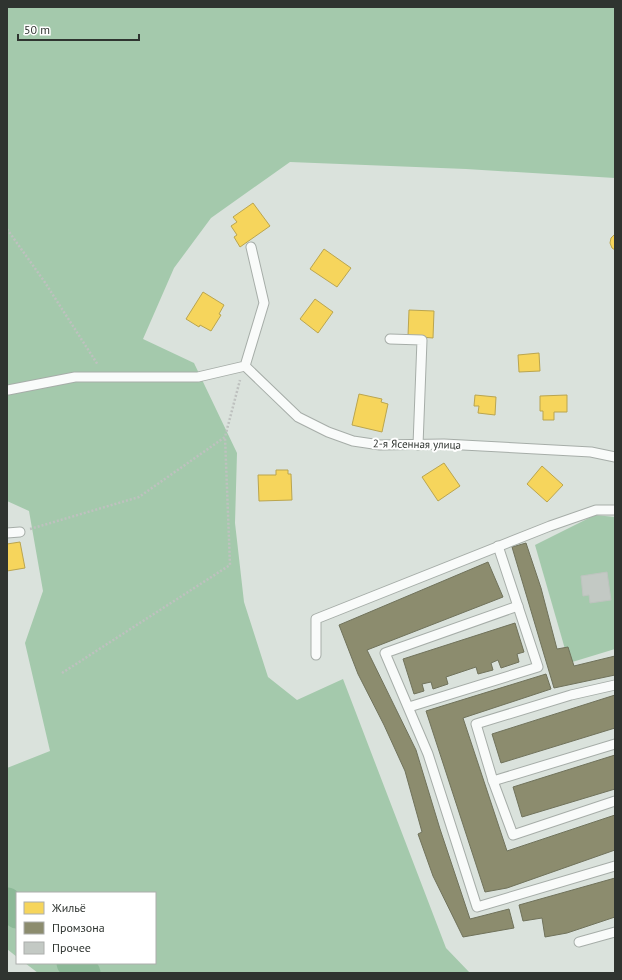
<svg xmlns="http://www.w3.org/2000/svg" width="622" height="980" viewBox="0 0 622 980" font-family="'PT Sans',sans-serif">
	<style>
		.forest { fill: #a4c9ac }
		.homes { fill: #f6d55c; stroke: #baa54f }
		.industry { fill: #8c8c6e; stroke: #70725b }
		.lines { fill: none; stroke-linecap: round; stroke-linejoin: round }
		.river { stroke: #8cb997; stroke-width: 29 }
		.building { fill: #c3c9c4; stroke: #bec4bf }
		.service-casing { stroke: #a6ada8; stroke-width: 11 }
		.path { stroke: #bec1bf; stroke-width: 2.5; stroke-dasharray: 2 2; stroke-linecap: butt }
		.service { stroke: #f9fbfa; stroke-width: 9 }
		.labels { text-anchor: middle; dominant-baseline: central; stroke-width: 4; stroke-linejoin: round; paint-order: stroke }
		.street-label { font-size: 11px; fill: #2f3430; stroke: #fff }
	</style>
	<rect width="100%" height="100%" fill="#dae2dc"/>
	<!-- forest -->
	<g class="forest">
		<path d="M 7,7 L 615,7 L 615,178 L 466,169 L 290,162 L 211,218 L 174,268 L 143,339 L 194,363 L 237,453 L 235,523 L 244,602 L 268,677 L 297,700 L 343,679 L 446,948 L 470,973 L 38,973 L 25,963 L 155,963 L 155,893 L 17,893 L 17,957 L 7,949 L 7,768 L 50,751 L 25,643 L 43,591 L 29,511 L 7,501 Z"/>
		<path d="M 595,515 L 615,517 L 615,649 L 569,663 L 535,545 Z"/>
	</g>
	<!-- homes -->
	<g class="homes">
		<path d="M 253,203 L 270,226 L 240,247 L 234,237 L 237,235 L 231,226 L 237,222 L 233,217 Z"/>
		<path d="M 615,234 L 615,250 L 612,248 L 610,243 L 611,238 Z"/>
		<path d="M 324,249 L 351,268 L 337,287 L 310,269 Z"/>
		<path d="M 203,292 L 224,305 L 219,314 L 221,315 L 211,331 L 200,325 L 199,327 L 186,319 Z"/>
		<path d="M 315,299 L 333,312 L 318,333 L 300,319 Z"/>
		<path d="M 409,310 L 434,311 L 433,338 L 408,336 Z"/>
		<path d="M 539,353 L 540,371 L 519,372 L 518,355 Z"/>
		<path d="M 359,394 L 382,399 L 381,402 L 388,404 L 382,432 L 352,425 Z"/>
		<path d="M 475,395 L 496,397 L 495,415 L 478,413 L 479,406 L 474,406 Z"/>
		<path d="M 567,395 L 567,412 L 554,412 L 554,420 L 543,420 L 543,411 L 540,411 L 540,396 Z"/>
		<path d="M 444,463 L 460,486 L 438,501 L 422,477 Z"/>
		<path d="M 542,466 L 563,485 L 547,502 L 527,484 Z"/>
		<path d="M 276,470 L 288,470 L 288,474 L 291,474 L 292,500 L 259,501 L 258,475 L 276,475 Z"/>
		<path d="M 20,542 L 25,568 L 7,571 L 7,544 Z"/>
	</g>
	<!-- industry -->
	<g class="industry">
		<path d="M 526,543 L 541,588 L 557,649 L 568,647 L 574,666 L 615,656 L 615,675 L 554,688 L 512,547 Z"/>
		<path d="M 488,562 L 503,597 L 367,650 L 416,750 L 440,829 L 470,919 L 509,909 L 514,928 L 463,937 L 433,876 L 418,834 L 422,832 L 405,771 L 384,725 L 358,674 L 339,625 Z"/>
		<path d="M 515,623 L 524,652 L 517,654 L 519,662 L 501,668 L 498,660 L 491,663 L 493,670 L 478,674 L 476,667 L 446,677 L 448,684 L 433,689 L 431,682 L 422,684 L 424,691 L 414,694 L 403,659 Z"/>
		<path d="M 546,674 L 551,689 L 463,718 L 507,851 L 615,815 L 615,850 L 507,888 L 485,892 L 426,711 Z"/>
		<path d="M 615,695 L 615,728 L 501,763 L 492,734 Z"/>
		<path d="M 615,755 L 615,789 L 522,817 L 513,787 Z"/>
		<path d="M 615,878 L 615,917 L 567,933 L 545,937 L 542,918 L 523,921 L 519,905 Z"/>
	</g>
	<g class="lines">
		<!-- river -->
		<g class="river">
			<path d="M 7,902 L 17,914"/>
			<path d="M 71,963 L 86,973"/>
		</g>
	</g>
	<!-- building -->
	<path class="building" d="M 607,572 L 611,600 L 590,603 L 589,595 L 583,596 L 581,576 Z"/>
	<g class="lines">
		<defs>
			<g id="service">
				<path d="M 390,339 L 422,340 L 418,445"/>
				<path d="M 245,366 L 298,417 L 328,432 L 353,441 L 380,445 L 444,444 L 591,452 L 615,457"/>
				<path d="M 8,390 L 75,377 L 198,377 L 245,366 L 264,303 L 251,247"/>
				<path d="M 7,533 L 20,532"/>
				<path d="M 518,606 L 385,653 L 428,754 L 477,907 L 615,866"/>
				<path d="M 316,655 L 316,619 L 550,526 L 596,510 L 615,510"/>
				<path d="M 615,685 L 571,695 L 476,724 L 493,781 L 513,835 L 615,801"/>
				<path d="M 409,707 L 538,667 L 498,546"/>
				<path d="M 493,781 L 615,744"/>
				<path d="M 579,942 L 615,932"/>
			</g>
		</defs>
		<!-- service casing -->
		<use href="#service" class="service-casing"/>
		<!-- path -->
		<g class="path">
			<path d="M 7,229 L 44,281 L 98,365"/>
			<path d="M 30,529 L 139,497 L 225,437 L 240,380"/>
			<path d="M 62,673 L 230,565 L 225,437"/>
		</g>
		<!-- service -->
		<use href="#service" class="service"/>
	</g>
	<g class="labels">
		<!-- street labels -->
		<g class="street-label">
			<text transform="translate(417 444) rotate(1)">2-я Ясенная улица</text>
		</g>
	</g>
	<!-- border -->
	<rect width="622" height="980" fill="none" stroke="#2f3430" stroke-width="16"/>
	<!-- legend -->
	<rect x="16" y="892" width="140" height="72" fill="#ffffff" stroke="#acaeac"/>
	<rect x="24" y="902" width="20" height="12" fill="#f6d55c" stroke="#acaeac"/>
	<text x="52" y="912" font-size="12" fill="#2f3430">Жильё</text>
	<rect x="24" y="922" width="20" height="12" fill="#8c8c6e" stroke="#acaeac"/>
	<text x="52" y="932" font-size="12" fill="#2f3430">Промзона</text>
	<rect x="24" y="942" width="20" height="12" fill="#c3c9c4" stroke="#acaeac"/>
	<text x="52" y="952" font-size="12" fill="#2f3430">Прочее</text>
	<!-- scale -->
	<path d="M18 34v6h121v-6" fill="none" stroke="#2f3430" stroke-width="2"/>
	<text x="24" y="34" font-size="12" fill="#2f3430" stroke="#ffffff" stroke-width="3" paint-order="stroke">50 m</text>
</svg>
